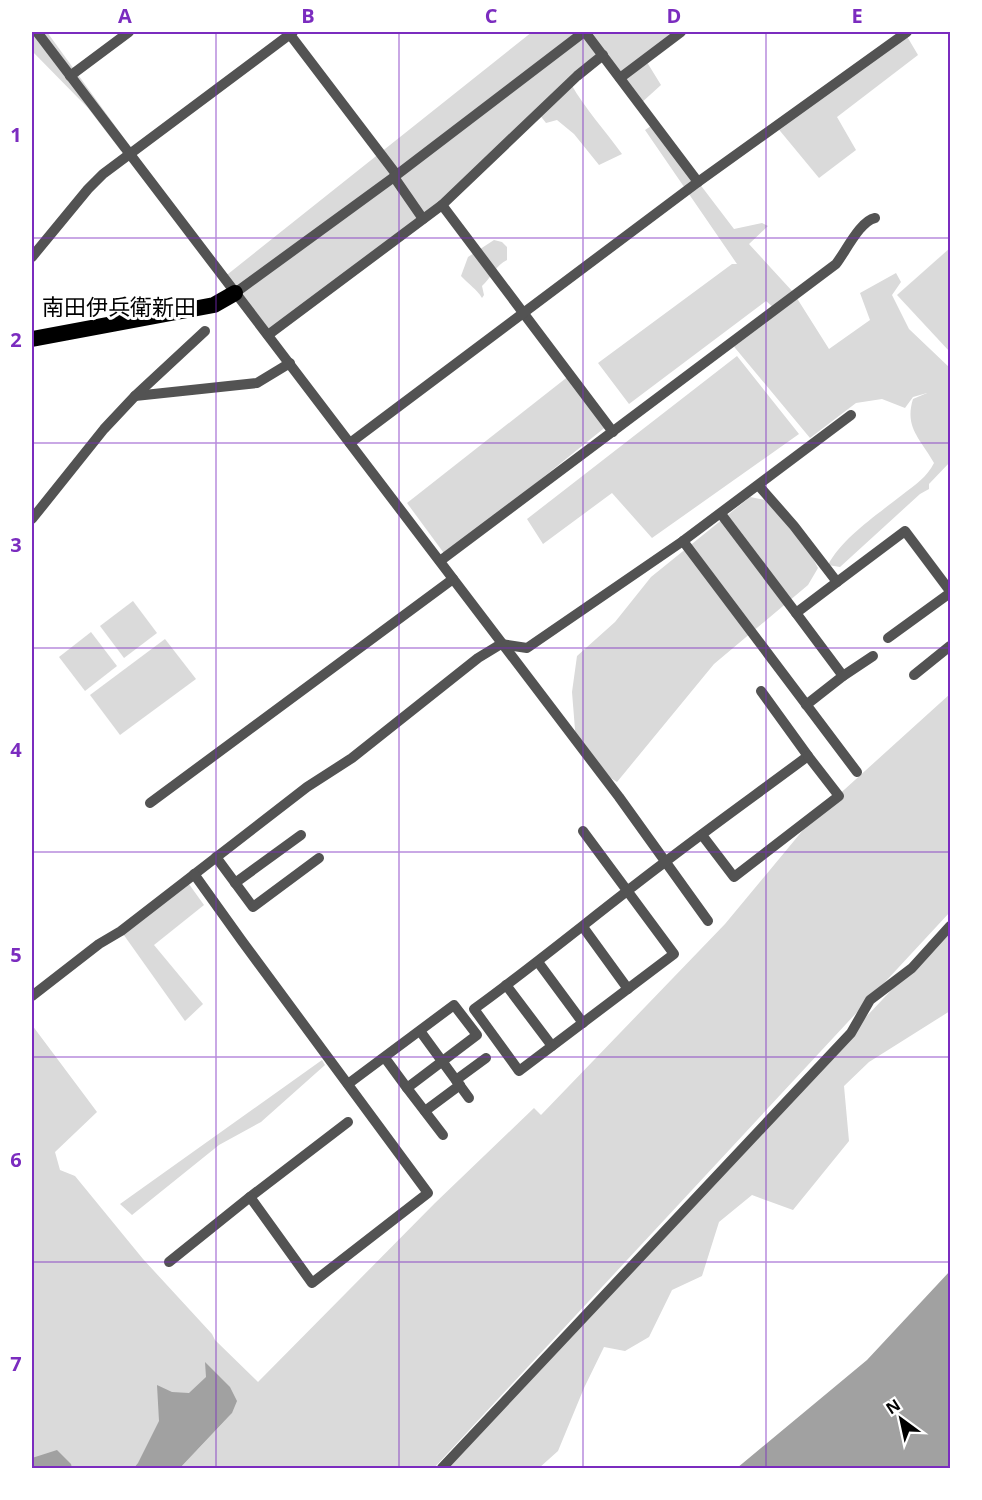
<svg xmlns="http://www.w3.org/2000/svg" width="982" height="1500" viewBox="0 0 982 1500" font-family="'Open Sans','Noto Sans JP',sans-serif">
	<style>
		.green { fill: #dadada }
		.water { fill: #a1a1a1 }
		.lines { fill: none; stroke-linecap: round; stroke-linejoin: round }
		.minor { stroke: #535353; stroke-width: 10 }
		.highway { stroke: #000; stroke-width: 16 }
		.grid { fill: none; stroke: #7b2cbf; stroke-width: 1.5; stroke-opacity: 0.55 }
		.labels { text-anchor: middle; dominant-baseline: central; stroke-width: 6; stroke-linejoin: round; paint-order: stroke }
		.quarter-label { font-size: 22px; fill: #000; stroke: #fff }
		.neatline { fill: none; stroke: #7b2cbf; stroke-width: 2 }
		.grid-label { font-size: 20px; text-anchor: middle; font-weight: bold; fill: #7b2cbf }
	</style>
	<rect width="100%" height="100%" fill="#fff"/>
	<!-- green -->
	<g class="green">
		<path d="M 32,32 L 47,32 L 129,145 L 121,151 L 88,108 L 32,51 Z"/>
		<path d="M 532,32 L 681,32 L 645,59 L 661,85 L 640,104 L 603,55 L 571,84 C 585,109 605,130 622,154 L 599,165 L 574,134 L 557,120 L 546,123 L 539,114 L 440,202 L 268,335 L 223,278 Z"/>
		<path d="M 905,33 L 918,55 L 837,117 L 856,150 L 819,178 L 776,126 Z"/>
		<path d="M 654,124 L 734,229 L 762,223 L 768,226 L 749,244 L 793,292 L 829,349 L 870,320 L 860,293 L 896,273 L 901,282 L 892,295 L 909,329 L 950,368 L 950,462 L 929,484 L 929,489 L 920,494 L 840,567 L 828,565 C 842,538 878,514 902,495 C 915,485 927,477 934,463 C 921,439 904,428 913,399 L 927,393 L 913,397 L 905,408 L 882,399 L 856,403 L 810,438 L 731,343 L 775,309 L 766,301 L 629,404 L 598,363 L 732,264 L 737,264 L 645,130 Z"/>
		<path d="M 494,240 L 502,242 L 507,247 L 507,260 C 496,265 491,278 482,286 L 484,295 L 482,298 C 477,289 468,284 461,276 L 468,257 Z"/>
		<path d="M 950,248 L 950,352 L 897,295 Z"/>
		<path d="M 737,356 L 799,434 L 652,538 L 612,493 L 543,544 L 527,519 Z"/>
		<path d="M 570,375 L 608,425 L 446,556 L 407,503 Z"/>
		<path d="M 750,497 L 766,500 L 801,536 L 818,568 L 808,585 L 714,664 L 617,782 L 598,770 L 576,742 L 572,692 L 577,656 L 615,622 L 651,577 Z"/>
		<path d="M 133,601 L 157,633 L 124,658 L 100,626 Z"/>
		<path d="M 91,632 L 117,666 L 85,691 L 59,657 Z"/>
		<path d="M 165,639 L 196,679 L 120,735 L 90,695 Z"/>
		<path d="M 950,694 L 950,912 L 434,1468 L 180,1468 L 232,1413 L 161,1468 L 32,1468 L 32,1025 L 97,1112 L 55,1152 L 60,1170 L 75,1176 L 143,1259 L 212,1334 L 215,1340 L 258,1382 L 435,1203 L 534,1108 L 541,1115 L 725,924 L 813,818 Z"/>
		<path d="M 186,880 L 204,905 L 154,945 L 203,1004 L 185,1021 L 121,931 Z"/>
		<path d="M 950,928 L 950,1011 L 869,1062 L 844,1086 L 849,1141 L 793,1210 L 752,1195 L 719,1222 L 702,1276 L 672,1290 L 649,1337 L 625,1351 L 604,1347 L 584,1388 L 558,1451 L 539,1468 L 440,1468 Z"/>
		<path d="M 322,1060 L 325,1065 L 261,1122 L 219,1145 L 132,1215 L 120,1204 Z"/>
	</g>
	<!-- water -->
	<g class="water">
		<path d="M 950,1271 L 950,1468 L 737,1468 L 867,1360 Z"/>
		<path d="M 205,1362 L 230,1387 L 237,1401 L 232,1413 L 180,1468 L 134,1468 L 138,1463 L 159,1421 L 157,1385 L 172,1392 L 189,1393 L 206,1377 Z"/>
		<path d="M 57,1450 L 71,1464 L 72,1468 L 32,1468 L 32,1458 Z"/>
	</g>
	<g class="lines">
		<!-- minor -->
		<g class="minor">
			<path d="M 37,32 L 619,797 L 708,921"/>
			<path d="M 288,32 L 396,174"/>
			<path d="M 585,32 L 698,182"/>
			<path d="M 70,76 L 129,32"/>
			<path d="M 620,78 L 681,32"/>
			<path d="M 394,177 L 423,219"/>
			<path d="M 442,205 L 613,432"/>
			<path d="M 32,257 L 88,189 L 103,174 L 293,32"/>
			<path d="M 235,293 L 394,177 L 584,32"/>
			<path d="M 268,335 L 442,205 L 577,76 L 603,55"/>
			<path d="M 135,396 L 257,383 L 290,363"/>
			<path d="M 350,443 L 698,182 L 907,32"/>
			<path d="M 759,486 L 794,526 L 837,582 L 796,613 L 843,676"/>
			<path d="M 721,514 L 796,613"/>
			<path d="M 32,519 L 104,429 L 135,396 L 205,331"/>
			<path d="M 683,541 L 857,772"/>
			<path d="M 440,561 L 836,264 C 846,251 860,221 875,218"/>
			<path d="M 837,582 L 905,531 L 950,591"/>
			<path d="M 888,638 L 950,593"/>
			<path d="M 914,675 L 950,646"/>
			<path d="M 806,705 L 843,676 L 873,656"/>
			<path d="M 150,803 L 453,579"/>
			<path d="M 583,831 L 674,954 L 519,1071 L 474,1009 C 539,962 601,910 665,862 C 712,826 761,791 808,756 L 761,691"/>
			<path d="M 702,835 L 734,877 L 839,796 L 808,756"/>
			<path d="M 216,857 L 253,907 L 319,858"/>
			<path d="M 235,883 L 301,835"/>
			<path d="M 583,927 L 628,989"/>
			<path d="M 538,962 L 583,1023"/>
			<path d="M 506,985 L 552,1046"/>
			<path d="M 32,996 L 99,944 L 121,931 L 307,787 L 352,758 L 478,658 L 501,644 L 527,648 L 683,541 L 851,415"/>
			<path d="M 420,1031 L 469,1098"/>
			<path d="M 456,1080 L 486,1058"/>
			<path d="M 348,1084 L 454,1005 L 477,1035 L 407,1088 L 385,1058"/>
			<path d="M 407,1088 L 443,1135"/>
			<path d="M 425,1111 L 460,1085"/>
			<path d="M 250,1197 L 348,1122"/>
			<path d="M 169,1262 L 250,1197 L 312,1283 L 428,1193 L 242,941 L 194,874"/>
			<path d="M 442,1468 L 851,1033 L 870,1000 L 912,968 L 950,926"/>
		</g>
		<!-- highway -->
		<path class="highway" d="M 32,339 L 214,305 L 235,293"/>
	</g>
	<!-- grid -->
	<path class="grid" d="M 216,32 L 216,1468M 399,32 L 399,1468M 583,32 L 583,1468M 766,32 L 766,1468M 32,238 L 950,238M 32,443 L 950,443M 32,648 L 950,648M 32,852 L 950,852M 32,1057 L 950,1057M 32,1262 L 950,1262"/>
	<g class="labels">
		<!-- quarter labels -->
		<g class="quarter-label">
			<text x="119" y="306">南田伊兵衛新田</text>
		</g>
	</g>
	<!-- border -->
	<rect width="982" height="1500" fill="none" stroke="#ffffff" stroke-width="66"/>
	<!-- north arrow -->
	<g transform="translate(901 1419) rotate(327)" stroke="#ffffff" stroke-width="4.5" paint-order="stroke">
	<path d="M0-4.5L10 22L0 15L-10 22Z" fill="#000000"/>
	<text y="-9" font-size="16" font-weight="bold" text-anchor="middle" fill="#000000">N</text>
	</g>
	<rect x="33" y="33" width="916" height="1434" class="neatline"/>
	<g class="grid-label">
		<text x="125" y="23">A</text>
		<text x="308" y="23">B</text>
		<text x="491" y="23">C</text>
		<text x="674" y="23">D</text>
		<text x="857" y="23">E</text>
		<text x="16" y="142">1</text>
		<text x="16" y="347">2</text>
		<text x="16" y="552">3</text>
		<text x="16" y="757">4</text>
		<text x="16" y="962">5</text>
		<text x="16" y="1167">6</text>
		<text x="16" y="1371">7</text>
	</g>
</svg>
